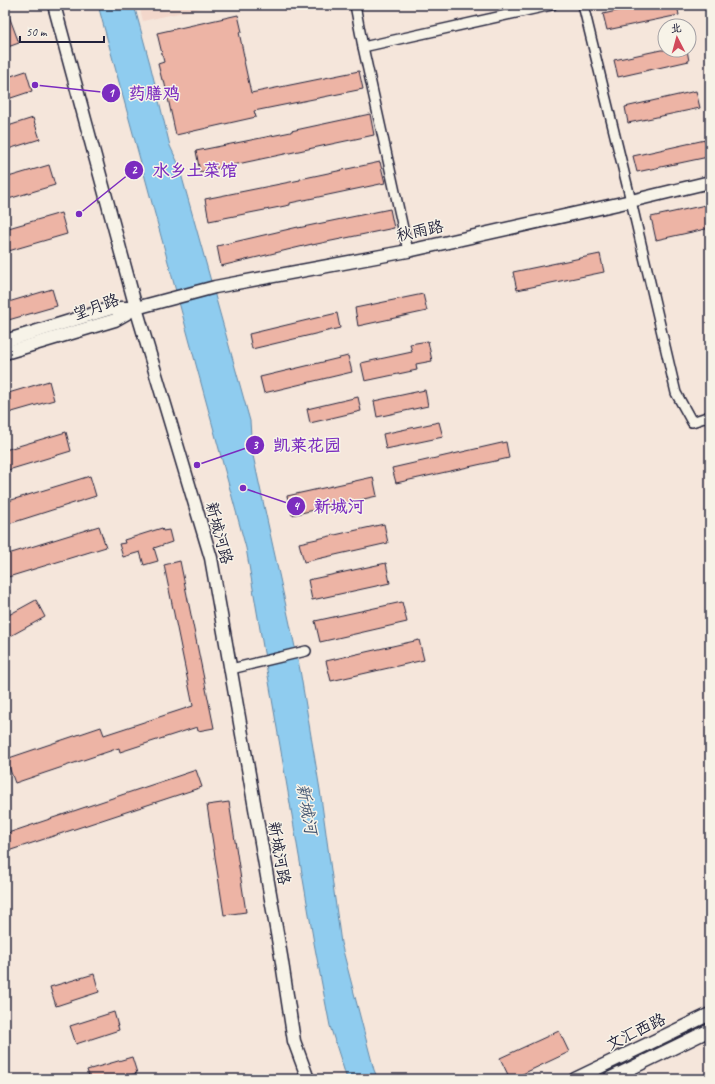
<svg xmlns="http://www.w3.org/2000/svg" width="715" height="1084" viewBox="0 0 715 1084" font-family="Caveat,'LXGW WenKai TC',sans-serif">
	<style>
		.built { fill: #f3d7cb }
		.water { fill: #8fccef; stroke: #6388a7 }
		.building { fill: #edb4a5; stroke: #22223b }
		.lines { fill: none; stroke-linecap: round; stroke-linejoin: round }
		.street-casing { stroke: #22223b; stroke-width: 12 }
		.secondary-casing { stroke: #22223b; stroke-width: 15 }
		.street { stroke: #f7f3e8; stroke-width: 9 }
		.secondary { stroke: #f7f3e8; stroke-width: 12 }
		.labels { text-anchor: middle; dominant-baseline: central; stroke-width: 3; stroke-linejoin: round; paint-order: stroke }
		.street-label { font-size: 16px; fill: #22223b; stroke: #f7f3e8 }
		.water-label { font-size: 17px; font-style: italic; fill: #435571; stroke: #f7f3e8 }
		.leader { fill: none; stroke: #7b2cbf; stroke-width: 1.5 }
		.callout-dot { fill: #7b2cbf; stroke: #f7f3e8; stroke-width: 1.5 }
		.mark-label { font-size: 12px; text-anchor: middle; font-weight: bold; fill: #fff }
		.callout-label { font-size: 17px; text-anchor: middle; font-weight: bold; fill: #7b2cbf; stroke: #f7f3e8; stroke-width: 3; stroke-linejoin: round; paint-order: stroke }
	</style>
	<rect width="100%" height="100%" fill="#f5e6db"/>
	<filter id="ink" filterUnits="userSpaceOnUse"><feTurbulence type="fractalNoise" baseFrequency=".025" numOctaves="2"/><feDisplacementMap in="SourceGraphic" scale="8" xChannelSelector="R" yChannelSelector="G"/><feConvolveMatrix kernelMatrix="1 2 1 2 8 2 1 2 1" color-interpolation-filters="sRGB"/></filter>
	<g filter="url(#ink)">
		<!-- built -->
		<path class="built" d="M 139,5 L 214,5 L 143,21 Z"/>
		<!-- water -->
		<path class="water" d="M 98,5 L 134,5 L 150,64 L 170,146 L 178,163 L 250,421 L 252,451 L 300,670 L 320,790 L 341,943 L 374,1070 L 378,1079 L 347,1079 L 330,1026 L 314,943 L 246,548 Z"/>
		<!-- building -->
		<g class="building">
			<path d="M 644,5 L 677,5 L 679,15 L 607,30 L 603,14 Z"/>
			<path d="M 6,8 L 19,43 L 5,48 L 5,9 Z"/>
			<path d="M 238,15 L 242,32 L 239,32 L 245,61 L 244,61 L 251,93 L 359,71 L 363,89 L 254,111 L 256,117 L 176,135 L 164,80 L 162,80 L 158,64 L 164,62 L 157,33 Z"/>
			<path d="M 661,50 L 687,50 L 689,61 L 618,77 L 614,60 Z"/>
			<path d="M 26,71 L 32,91 L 5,100 L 5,78 Z"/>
			<path d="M 696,91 L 700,108 L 628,123 L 625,107 Z"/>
			<path d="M 370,114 L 374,135 L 200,172 L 196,151 L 291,132 L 291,131 Z"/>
			<path d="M 33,118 L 40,139 L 5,150 L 5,127 Z"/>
			<path d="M 705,140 L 708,157 L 637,172 L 633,156 Z"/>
			<path d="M 380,162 L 385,183 L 290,203 L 290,205 L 209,221 L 205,199 L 300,180 L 300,179 Z"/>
			<path d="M 49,165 L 55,185 L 5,200 L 5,178 Z"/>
			<path d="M 710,204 L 710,228 L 656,240 L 651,217 Z"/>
			<path d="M 390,209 L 394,228 L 312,245 L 312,244 L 221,266 L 217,246 L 298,227 L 298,228 Z"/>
			<path d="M 61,213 L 67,234 L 5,252 L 5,229 Z"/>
			<path d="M 600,254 L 604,272 L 517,290 L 513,272 Z"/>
			<path d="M 52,289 L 57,306 L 5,321 L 5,303 Z"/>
			<path d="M 423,294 L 427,311 L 358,326 L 355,308 Z"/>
			<path d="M 337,313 L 340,328 L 252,349 L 249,334 Z"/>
			<path d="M 428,341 L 432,361 L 416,364 L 417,370 L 365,381 L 361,363 L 412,352 L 410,344 Z"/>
			<path d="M 348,356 L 352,372 L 264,393 L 260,377 Z"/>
			<path d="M 49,381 L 54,400 L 5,414 L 5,394 Z"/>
			<path d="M 425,390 L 428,406 L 377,417 L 374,401 Z"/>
			<path d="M 358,397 L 361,411 L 310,423 L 307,409 Z"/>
			<path d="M 439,422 L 443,437 L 386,449 L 383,434 Z"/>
			<path d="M 66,432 L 71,451 L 5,471 L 5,450 Z"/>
			<path d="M 506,442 L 509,458 L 396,483 L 392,468 Z"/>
			<path d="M 90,476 L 96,496 L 5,525 L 5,502 Z"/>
			<path d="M 373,477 L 377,496 L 292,515 L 287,496 Z"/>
			<path d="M 384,524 L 388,543 L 304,562 L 299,543 Z"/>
			<path d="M 99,526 L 106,547 L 5,578 L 5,555 Z"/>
			<path d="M 162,528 L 163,531 L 169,530 L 172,542 L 154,548 L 158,561 L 144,565 L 140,552 L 123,557 L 119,544 L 125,543 L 124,540 Z"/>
			<path d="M 180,561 L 214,728 L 198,731 L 197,727 L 120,752 L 119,748 L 15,783 L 6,759 L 101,727 L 104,735 L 193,706 L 164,565 Z"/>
			<path d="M 386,563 L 390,583 L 312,600 L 308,580 Z"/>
			<path d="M 36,600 L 45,617 L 5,639 L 5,617 Z"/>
			<path d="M 402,602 L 407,622 L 320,642 L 315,621 Z"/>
			<path d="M 419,640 L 424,660 L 331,681 L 326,661 Z"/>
			<path d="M 196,770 L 202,787 L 5,852 L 5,834 Z"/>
			<path d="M 229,802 L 246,912 L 224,915 L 207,805 Z"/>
			<path d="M 94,974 L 99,992 L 56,1006 L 50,987 Z"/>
			<path d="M 114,1012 L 119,1030 L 76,1044 L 70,1026 Z"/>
			<path d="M 559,1031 L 569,1052 L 512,1079 L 510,1079 L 500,1058 Z"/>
			<path d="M 132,1057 L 137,1073 L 117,1079 L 90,1079 L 87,1070 Z"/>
		</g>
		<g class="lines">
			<defs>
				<g id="street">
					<path d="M 355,5 L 363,47 L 408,251"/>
					<path d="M 583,5 L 631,201 L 676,393 L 692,422 L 710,416"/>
					<path d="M 363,47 L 552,5"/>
					<path d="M 231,669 L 306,651"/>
				</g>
				<g id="secondary">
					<path d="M 54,5 L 136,308 L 211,558 L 281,956 L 294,1041 L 308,1079"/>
					<path d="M 5,341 L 112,308 L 133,308"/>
					<path d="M 5,353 L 115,320 L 136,308 L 215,287 L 408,251 L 631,201 L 710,182"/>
					<path d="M 575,1079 L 710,1014"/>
					<path d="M 609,1079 L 710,1030"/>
				</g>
			</defs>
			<!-- street casing -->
			<use href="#street" class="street-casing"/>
			<!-- secondary casing -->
			<use href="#secondary" class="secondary-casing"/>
			<!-- street -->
			<use href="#street" class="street"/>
			<!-- secondary -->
			<use href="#secondary" class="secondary"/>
		</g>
	</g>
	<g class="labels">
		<!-- street labels -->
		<g class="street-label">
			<text transform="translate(420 231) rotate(-12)">秋雨路</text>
			<text transform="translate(96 307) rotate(-20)">望月路</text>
			<text transform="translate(219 533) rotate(75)">新城河路</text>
			<text transform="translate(279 853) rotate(80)">新城河路</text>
			<text transform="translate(636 1032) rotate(-26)">文汇西路</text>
		</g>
		<!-- water labels -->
		<g class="water-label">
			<text transform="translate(307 809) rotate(80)">新城河</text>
		</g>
	</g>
	<!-- callouts -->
	<path class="leader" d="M35 85L111 93M79 214L134 170M197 465L255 445M243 488L296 506"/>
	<g class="callout-dot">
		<circle cx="35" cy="85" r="4"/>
		<circle cx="79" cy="214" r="4"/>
		<circle cx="197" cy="465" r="4"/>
		<circle cx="243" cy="488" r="4"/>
		<circle cx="111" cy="93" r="10"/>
		<circle cx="134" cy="170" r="10"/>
		<circle cx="255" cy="445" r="10"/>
		<circle cx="296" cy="506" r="10"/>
	</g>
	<g class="mark-label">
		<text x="111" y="97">1</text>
		<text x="134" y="174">2</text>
		<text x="255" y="449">3</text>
		<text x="296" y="510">4</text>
	</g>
	<g class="callout-label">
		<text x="154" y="99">药膳鸡</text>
		<text x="195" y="176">水乡土菜馆</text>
		<text x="307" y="451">凯莱花园</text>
		<text x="339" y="512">新城河</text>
	</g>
	<!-- margin -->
	<rect width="715" height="1084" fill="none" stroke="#f7f3e8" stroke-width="20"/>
	<rect x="10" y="10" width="695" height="1064" fill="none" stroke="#22223b" stroke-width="1.5" filter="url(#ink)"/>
	<!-- north arrow -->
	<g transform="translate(677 38) rotate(354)"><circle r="19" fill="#f7f3e8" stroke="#a29fa3"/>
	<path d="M0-3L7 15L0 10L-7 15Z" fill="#d1495b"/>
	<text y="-6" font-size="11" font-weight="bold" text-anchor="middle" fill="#22223b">北</text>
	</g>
	<!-- scale -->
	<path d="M20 36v6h84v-6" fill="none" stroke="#22223b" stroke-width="2"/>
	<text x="26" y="36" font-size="12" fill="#22223b" stroke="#f7f3e8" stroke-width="3" paint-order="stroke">50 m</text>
</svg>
